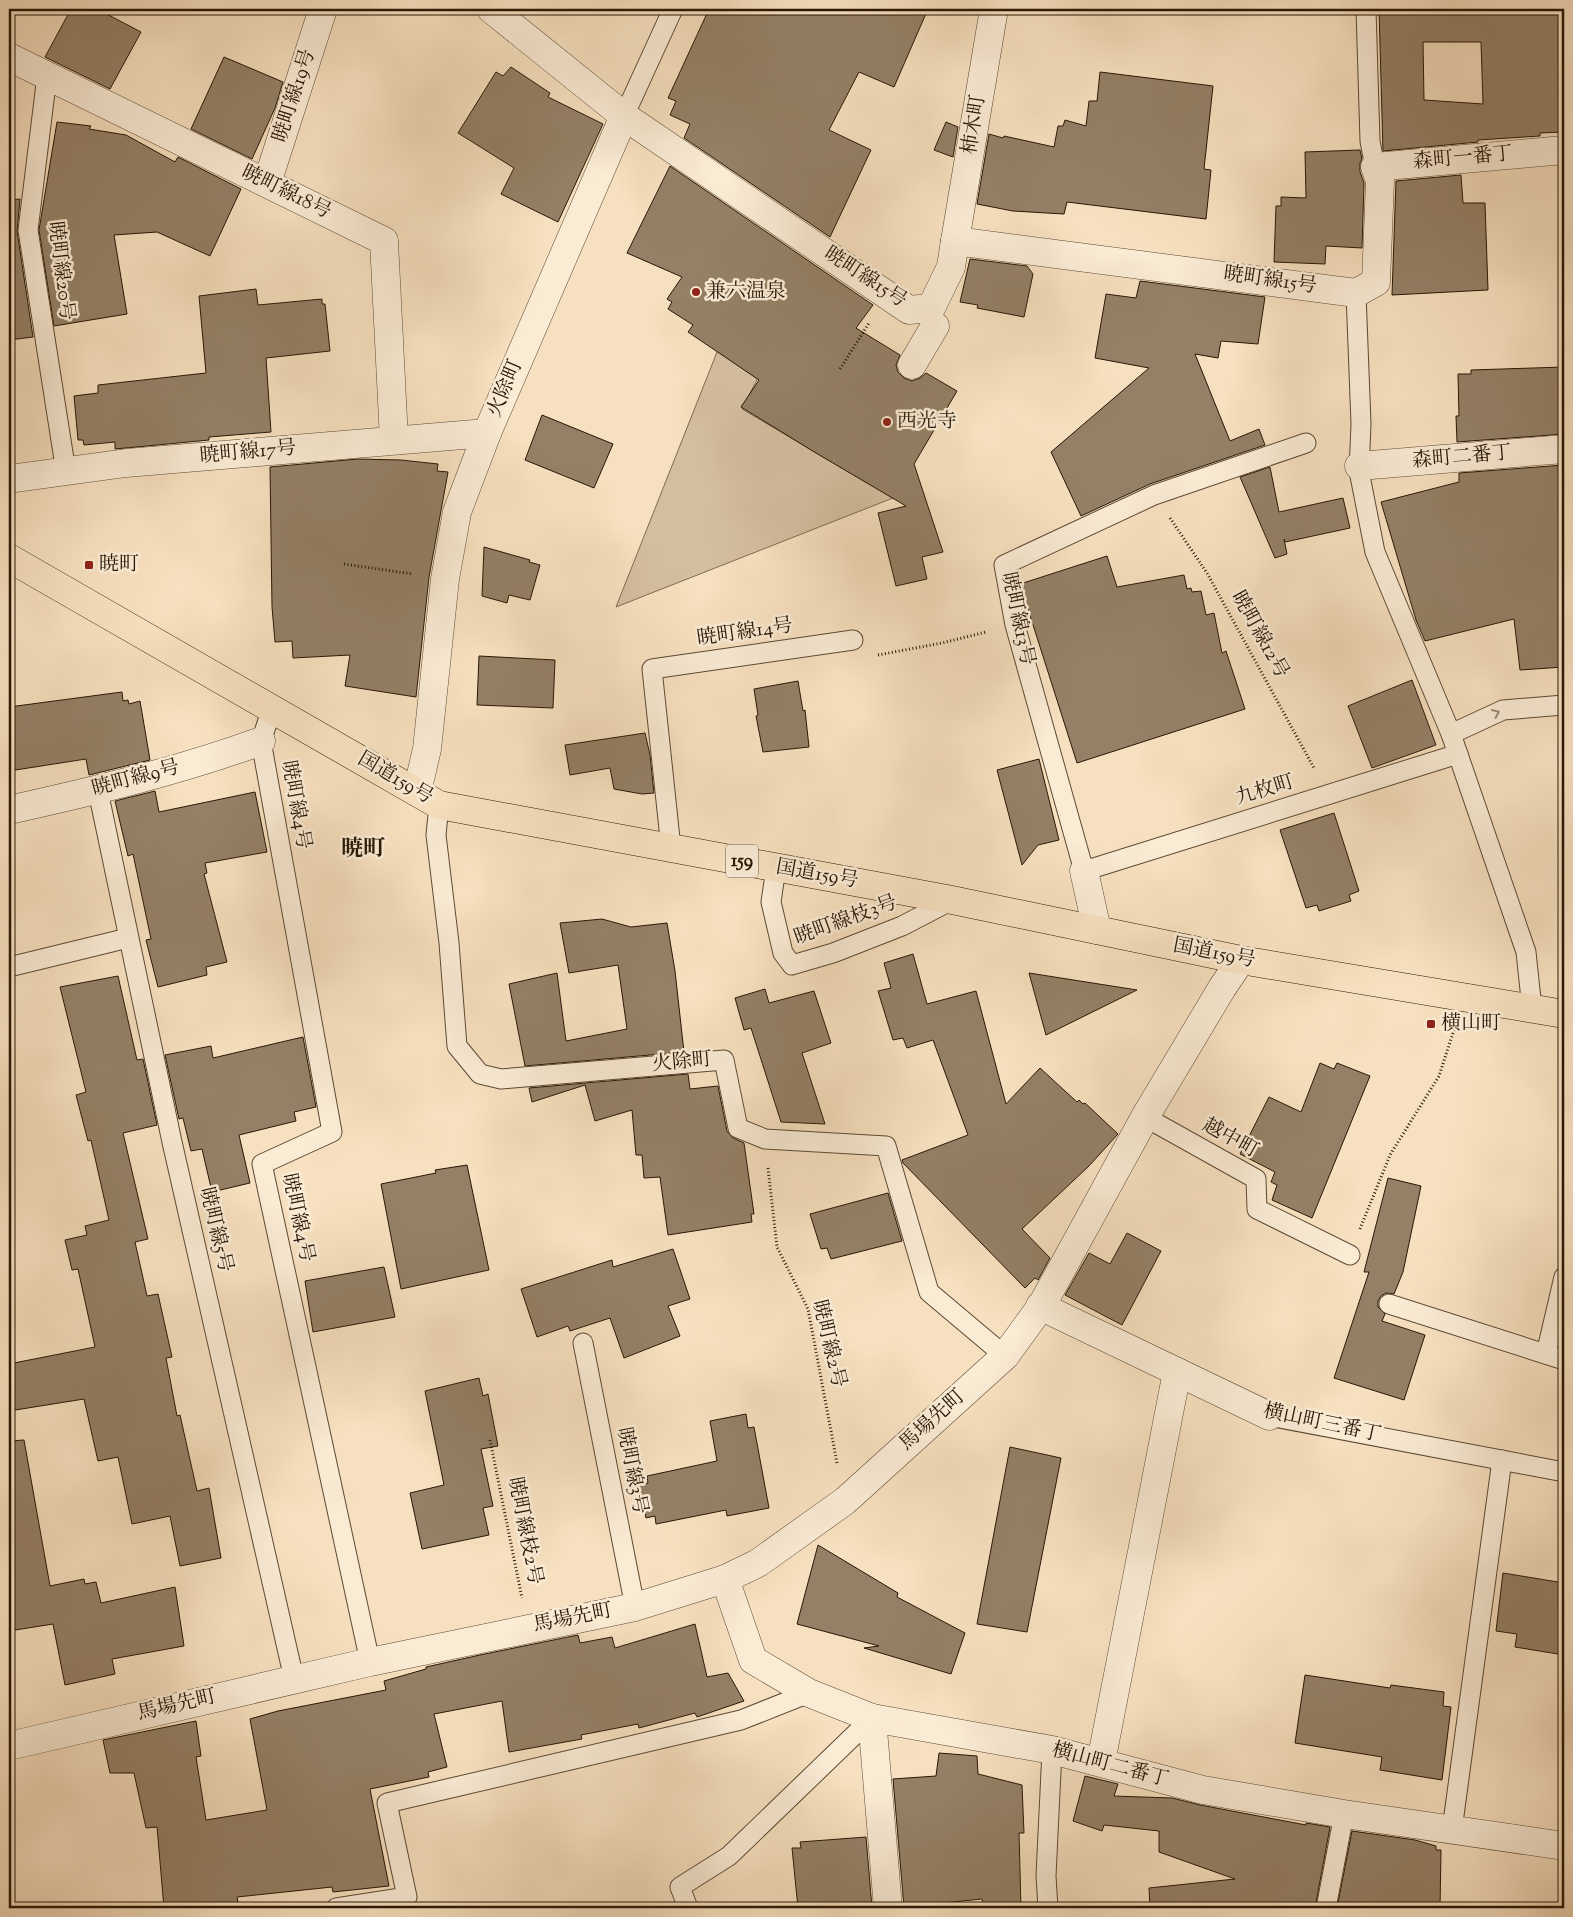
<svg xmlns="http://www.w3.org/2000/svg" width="1573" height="1917" viewBox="0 0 1573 1917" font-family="'Sorts Mill Goudy','Noto Serif JP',serif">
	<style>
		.green { fill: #d4bea0; stroke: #7e6a53 }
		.building { fill: #948066; stroke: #281706; fill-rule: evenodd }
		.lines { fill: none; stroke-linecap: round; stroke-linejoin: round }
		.lane-casing { stroke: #5c4934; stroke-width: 21 }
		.street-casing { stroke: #5c4934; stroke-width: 29 }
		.highway-casing { stroke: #281706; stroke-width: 29 }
		.path { stroke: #281706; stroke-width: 3; stroke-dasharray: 1 2.5; stroke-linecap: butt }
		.lane { stroke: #faebd5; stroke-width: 19 }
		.street { stroke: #faebd5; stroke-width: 28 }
		.highway { stroke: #f7e0bf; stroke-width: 28 }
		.oneway { stroke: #9c8c78 }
		.poi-dot { fill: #8f2418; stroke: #faebd5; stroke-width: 2 }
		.labels { text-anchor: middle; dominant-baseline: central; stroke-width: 5; stroke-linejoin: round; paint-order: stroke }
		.shield { fill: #faebd5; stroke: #675744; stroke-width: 1 }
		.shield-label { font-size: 19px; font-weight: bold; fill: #281706 }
		.street-label { font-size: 20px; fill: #281706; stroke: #faebd5 }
		.poi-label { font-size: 20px; fill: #281706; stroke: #faebd5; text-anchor: start }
		.quarter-label { font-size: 22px; font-weight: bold; fill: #281706; stroke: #faebd5 }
	</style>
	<rect width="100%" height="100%" fill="#f7e0bf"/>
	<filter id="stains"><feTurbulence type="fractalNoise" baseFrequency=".004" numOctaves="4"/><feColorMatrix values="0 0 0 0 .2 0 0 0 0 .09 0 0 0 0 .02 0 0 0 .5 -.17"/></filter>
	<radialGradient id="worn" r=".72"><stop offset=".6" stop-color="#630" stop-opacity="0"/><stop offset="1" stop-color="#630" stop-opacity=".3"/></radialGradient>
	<!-- green -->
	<path class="green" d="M 721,342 L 764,366 L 742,409 L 893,498 L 616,607 Z"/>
	<!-- building -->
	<g class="building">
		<path d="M 71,9 L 97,9 L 141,32 L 110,89 L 45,57 Z"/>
		<path d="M 709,9 L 928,9 L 894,87 L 859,72 L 829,130 L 871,150 L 830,237 L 684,138 L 690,124 L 670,115 L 676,101 L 668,98 Z"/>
		<path d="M 1379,9 L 1564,9 L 1564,132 L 1540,133 L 1540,136 L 1478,140 L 1478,142 L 1383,151 ZM 1423,42 L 1481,42 L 1483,104 L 1424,100 Z"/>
		<path d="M 224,57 L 283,82 L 275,108 L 252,159 L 191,129 Z"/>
		<path d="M 511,67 L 550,93 L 548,97 L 603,124 L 558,222 L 501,194 L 514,168 L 458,133 L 496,72 L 503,76 Z"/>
		<path d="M 1100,72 L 1213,86 L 1204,169 L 1211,170 L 1206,219 L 1067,202 L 1064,214 L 1013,211 L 977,204 L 989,134 L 1003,138 L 1004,136 L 1054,147 L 1058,126 L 1063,126 L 1065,120 L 1086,126 L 1089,101 L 1097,101 Z"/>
		<path d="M 57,122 L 91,126 L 89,129 L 126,135 L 175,162 L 178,157 L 241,189 L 210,256 L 157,232 L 114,235 L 127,314 L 54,326 L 39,230 Z"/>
		<path d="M 946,122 L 958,127 L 953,157 L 934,150 Z"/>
		<path d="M 1360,150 L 1362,159 L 1360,163 L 1360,172 L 1364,183 L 1362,248 L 1326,246 L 1325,264 L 1274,262 L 1276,206 L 1281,206 L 1281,197 L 1306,198 L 1305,152 Z"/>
		<path d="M 670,166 L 873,305 L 856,328 L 900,355 L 896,365 L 898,372 L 904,378 L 912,381 L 920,378 L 926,373 L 957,391 L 914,464 L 943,552 L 922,557 L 927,579 L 896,586 L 878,513 L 906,506 L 816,453 L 741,407 L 759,380 L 688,332 L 693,325 L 668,309 L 672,302 L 667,299 L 682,277 L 627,253 Z"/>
		<path d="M 1461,175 L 1463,203 L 1485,203 L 1488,290 L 1392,295 L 1396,181 Z"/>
		<path d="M 20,199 L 17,231 L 33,337 L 9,340 L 9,200 Z"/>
		<path d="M 970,259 L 1027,266 L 1033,274 L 1024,317 L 977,308 L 978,305 L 960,302 Z"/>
		<path d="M 1140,281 L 1265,297 L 1258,344 L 1221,341 L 1218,358 L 1195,354 L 1230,441 L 1259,429 L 1265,445 L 1150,484 L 1081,516 L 1051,452 L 1149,368 L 1095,358 L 1106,294 L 1136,298 Z"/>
		<path d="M 256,289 L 258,305 L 322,299 L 322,304 L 325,304 L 330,351 L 266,358 L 271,432 L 209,437 L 209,440 L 115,449 L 115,442 L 84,445 L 83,440 L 78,440 L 74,396 L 98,393 L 98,385 L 206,373 L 199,296 Z"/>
		<path d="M 1564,367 L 1564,434 L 1457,442 L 1456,416 L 1459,416 L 1458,374 L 1471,374 L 1471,370 Z"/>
		<path d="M 542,415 L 613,444 L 594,488 L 525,460 Z"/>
		<path d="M 358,459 L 401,460 L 438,464 L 437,471 L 448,472 L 429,577 L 416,697 L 345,686 L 350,655 L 293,658 L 292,641 L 275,642 L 272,607 L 270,467 Z"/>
		<path d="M 1564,465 L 1564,547 L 1560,547 L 1560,615 L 1564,615 L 1564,667 L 1520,670 L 1514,619 L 1425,641 L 1416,620 L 1381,502 L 1459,482 L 1459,473 Z"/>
		<path d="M 1270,467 L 1279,512 L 1343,498 L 1350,528 L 1285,542 L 1284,539 L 1287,554 L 1275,558 L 1240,477 Z"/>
		<path d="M 484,547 L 530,560 L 529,562 L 540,565 L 530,600 L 509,595 L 507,603 L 482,596 Z"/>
		<path d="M 1107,556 L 1117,587 L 1184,575 L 1187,589 L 1191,588 L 1192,592 L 1201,591 L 1206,615 L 1214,613 L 1222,653 L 1226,651 L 1245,709 L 1077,763 L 1020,584 Z"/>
		<path d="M 479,656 L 555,660 L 553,708 L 477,705 Z"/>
		<path d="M 1412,680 L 1436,745 L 1372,768 L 1348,706 Z"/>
		<path d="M 798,681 L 803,711 L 805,710 L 809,747 L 763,752 L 756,716 L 758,715 L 754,689 Z"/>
		<path d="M 122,692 L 123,701 L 128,700 L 129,704 L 140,701 L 150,760 L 89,775 L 86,759 L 9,771 L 9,707 Z"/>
		<path d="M 645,733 L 650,755 L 654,793 L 642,794 L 614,789 L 610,768 L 570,775 L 565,745 Z"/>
		<path d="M 1039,759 L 1059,840 L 1038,845 L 1022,865 L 997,770 Z"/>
		<path d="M 155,791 L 159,812 L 255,792 L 267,852 L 205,863 L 207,873 L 204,874 L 227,962 L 206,967 L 207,975 L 158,987 L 146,940 L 151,939 L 133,854 L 128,856 L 115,801 Z"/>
		<path d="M 1334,813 L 1359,891 L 1349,895 L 1351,901 L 1319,911 L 1317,905 L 1306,908 L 1280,830 Z"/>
		<path d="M 602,919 L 631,927 L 667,923 L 675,971 L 684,1052 L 525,1066 L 509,984 L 557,973 L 566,1041 L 627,1029 L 618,965 L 569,973 L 560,923 Z"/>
		<path d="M 913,954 L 927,1004 L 976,991 L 1006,1104 L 1040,1068 L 1077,1102 L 1079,1100 L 1083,1104 L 1085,1103 L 1118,1134 L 1089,1166 L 1022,1229 L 1050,1258 L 1038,1280 L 1035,1278 L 1025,1288 L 903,1163 L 902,1160 L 968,1135 L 933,1040 L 907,1048 L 903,1038 L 893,1040 L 878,991 L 891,988 L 884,963 Z"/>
		<path d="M 1029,973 L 1137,990 L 1046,1035 Z"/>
		<path d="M 118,976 L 137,1060 L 143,1059 L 157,1125 L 123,1133 L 148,1239 L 135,1242 L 147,1296 L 158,1294 L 172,1357 L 166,1358 L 177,1416 L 180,1415 L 197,1491 L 209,1488 L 221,1558 L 180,1566 L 170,1516 L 132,1524 L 118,1457 L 98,1461 L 84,1399 L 9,1411 L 9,1364 L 95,1347 L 78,1269 L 72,1270 L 65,1240 L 87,1235 L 85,1226 L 109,1220 L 91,1140 L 88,1141 L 76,1095 L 86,1092 L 60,987 Z"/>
		<path d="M 765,989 L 769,1003 L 814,991 L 831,1043 L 802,1053 L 825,1124 L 781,1122 L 751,1028 L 744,1030 L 735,998 Z"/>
		<path d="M 303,1037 L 316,1107 L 294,1112 L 296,1121 L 239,1135 L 250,1183 L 212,1192 L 202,1149 L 191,1151 L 183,1118 L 179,1119 L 165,1055 L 211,1046 L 213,1058 Z"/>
		<path d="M 1320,1063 L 1334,1069 L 1337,1063 L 1370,1076 L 1312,1218 L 1272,1200 L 1277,1185 L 1271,1182 L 1275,1172 L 1240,1154 L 1269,1097 L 1301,1112 Z"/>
		<path d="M 688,1074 L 690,1089 L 718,1086 L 727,1131 L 733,1138 L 744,1143 L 754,1214 L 751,1214 L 752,1222 L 668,1235 L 660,1177 L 644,1178 L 642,1155 L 636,1155 L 632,1110 L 595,1121 L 585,1085 L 532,1102 L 529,1088 Z"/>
		<path d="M 467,1165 L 489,1270 L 401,1289 L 381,1184 L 436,1173 L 435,1170 Z"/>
		<path d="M 1388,1178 L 1421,1186 L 1403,1272 L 1394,1294 L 1386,1293 L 1381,1296 L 1378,1301 L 1378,1307 L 1385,1314 L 1382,1321 L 1425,1335 L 1404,1400 L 1334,1378 L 1369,1272 L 1364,1272 Z"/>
		<path d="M 888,1193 L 902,1241 L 831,1259 L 827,1248 L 821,1249 L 810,1214 Z"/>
		<path d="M 1127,1233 L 1161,1251 L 1122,1325 L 1065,1295 L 1089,1253 L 1110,1264 Z"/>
		<path d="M 673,1249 L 690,1299 L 668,1306 L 680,1336 L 624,1358 L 610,1318 L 570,1331 L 568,1326 L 537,1337 L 521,1289 L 612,1260 L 613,1267 Z"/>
		<path d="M 384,1267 L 395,1317 L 313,1332 L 305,1281 Z"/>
		<path d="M 479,1378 L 483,1396 L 488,1394 L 498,1446 L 481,1449 L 493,1506 L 483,1508 L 489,1535 L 422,1549 L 410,1493 L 444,1485 L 425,1391 Z"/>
		<path d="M 746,1414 L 748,1428 L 754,1427 L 769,1508 L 727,1516 L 726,1510 L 656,1524 L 655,1516 L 646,1518 L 639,1485 L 648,1483 L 647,1476 L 717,1461 L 710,1421 Z"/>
		<path d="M 24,1440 L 50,1586 L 84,1579 L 85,1584 L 96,1582 L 101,1603 L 175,1587 L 184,1646 L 112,1659 L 115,1674 L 65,1685 L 53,1624 L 9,1631 L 9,1441 Z"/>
		<path d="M 1010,1447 L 1061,1458 L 1027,1632 L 977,1624 Z"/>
		<path d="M 818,1545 L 898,1593 L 897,1597 L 965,1633 L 951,1674 L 864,1648 L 879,1646 L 797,1624 Z"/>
		<path d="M 1503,1573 L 1564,1583 L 1564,1655 L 1515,1647 L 1517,1634 L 1496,1631 Z"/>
		<path d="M 695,1624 L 707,1677 L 728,1673 L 744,1701 L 697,1717 L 695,1713 L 639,1728 L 638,1724 L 581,1735 L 582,1739 L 509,1752 L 502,1701 L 434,1714 L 447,1767 L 428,1772 L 429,1777 L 370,1789 L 389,1886 L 333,1892 L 332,1887 L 237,1897 L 239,1908 L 164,1908 L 157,1827 L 146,1828 L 134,1773 L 110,1773 L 103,1740 L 196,1721 L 201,1756 L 196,1757 L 206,1820 L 267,1810 L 250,1719 L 278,1711 L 386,1690 L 384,1681 L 426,1669 L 426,1667 L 480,1655 L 578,1635 L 580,1643 L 612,1637 L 615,1648 Z"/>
		<path d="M 1305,1675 L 1390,1688 L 1391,1685 L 1444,1692 L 1443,1706 L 1451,1707 L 1442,1780 L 1380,1770 L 1382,1757 L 1295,1743 Z"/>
		<path d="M 939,1753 L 977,1756 L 978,1774 L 1022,1785 L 1024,1833 L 1019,1833 L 1021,1908 L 984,1908 L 982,1899 L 904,1907 L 893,1779 L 936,1776 Z"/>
		<path d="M 1085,1776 L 1118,1784 L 1114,1796 L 1172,1798 L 1200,1805 L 1306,1825 L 1306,1823 L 1330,1827 L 1315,1908 L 1150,1908 L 1149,1888 L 1235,1879 L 1159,1852 L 1159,1831 L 1104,1825 L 1102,1831 L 1073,1821 Z"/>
		<path d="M 1352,1831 L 1415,1840 L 1436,1846 L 1436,1850 L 1441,1850 L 1440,1908 L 1337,1908 Z"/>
		<path d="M 866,1837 L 872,1908 L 798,1908 L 792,1848 L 801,1848 L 800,1842 Z"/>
	</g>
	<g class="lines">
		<defs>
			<g id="lane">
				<path d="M 1366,9 L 1370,141 L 1375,167"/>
				<path d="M 47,76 L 28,230 L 66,472"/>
				<path d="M 624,116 L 673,9"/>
				<path d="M 1356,293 L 1361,424 L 1359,471 L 1375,552 L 1451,734 L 1526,952 L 1532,1009"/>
				<path d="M 1306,443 L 1154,495 L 1004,565 L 1015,625 L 1084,871 L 1458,754"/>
				<path d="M 272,709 L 261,741 L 332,1132 L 262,1164 L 370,1662"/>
				<path d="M 1451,734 L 1503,710 L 1564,705"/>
				<path d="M 98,791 L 172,1142 L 294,1679"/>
				<path d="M 439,805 L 436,835 L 449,943 L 457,1046 L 480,1074 L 501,1079 L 724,1060 L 738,1128 L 765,1139 L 886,1146 L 929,1292 L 1005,1356"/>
				<path d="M 671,848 L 652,669 L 853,640"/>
				<path d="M 776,868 L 771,902 L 783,953 L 792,965 L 833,953 L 902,926 L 952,900"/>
				<path d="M 9,967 L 128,938"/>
				<path d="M 1145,1117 L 1256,1179 L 1257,1209 L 1350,1255"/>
				<path d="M 1389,1304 L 1564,1360"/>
				<path d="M 583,1343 L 635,1607"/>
				<path d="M 1546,1354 L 1564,1277"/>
				<path d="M 1269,1416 L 1564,1472"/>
				<path d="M 1452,1830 L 1502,1460"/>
				<path d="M 336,1908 L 407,1897 L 387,1803 L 741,1720 L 809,1693"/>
				<path d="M 688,1908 L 680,1887 L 729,1856 L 872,1718"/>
				<path d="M 1048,1908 L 1046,1876 L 1052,1750"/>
				<path d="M 1326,1908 L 1344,1814"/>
			</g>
			<g id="street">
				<path d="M 491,9 L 624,116 L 909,310 L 931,308 L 951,267 L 955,241 L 1356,293 L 1376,282 L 1380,181 L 1375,167 L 1564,150"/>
				<path d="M 9,57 L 384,241 L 394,440"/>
				<path d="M 267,183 L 323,9"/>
				<path d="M 955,241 L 994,9"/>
				<path d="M 912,365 L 935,326"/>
				<path d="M 1359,466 L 1564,449"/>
				<path d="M 9,479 L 126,463 L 487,433"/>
				<path d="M 417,792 L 427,749 L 445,579 L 457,512 L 487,433 L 624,116"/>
				<path d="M 9,810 C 94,791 179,771 261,741"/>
				<path d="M 1084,871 L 1097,930"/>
				<path d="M 1040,1306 L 1269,1416"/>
				<path d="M 725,1579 L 753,1660 L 809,1693 L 872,1718 L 1052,1750 L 1203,1790 L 1344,1814 L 1564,1846"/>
				<path d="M 872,1718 L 888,1908"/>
				<path d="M 9,1746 L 370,1662 L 635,1607 L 725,1579 L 758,1563 L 845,1501 L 1005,1356 L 1042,1305 L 1145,1117 L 1222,988 L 1241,960"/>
				<path d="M 1101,1762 L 1177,1372"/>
			</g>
			<path id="highway" d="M 9,558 L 439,805 L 952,900 L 1241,960 L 1564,1014"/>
		</defs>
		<!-- lane casing -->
		<use href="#lane" class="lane-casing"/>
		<!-- street casing -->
		<use href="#street" class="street-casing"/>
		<!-- highway casing -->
		<use href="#highway" class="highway-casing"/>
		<!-- path -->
		<g class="path">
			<path d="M 840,369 L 869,323"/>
			<path d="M 1170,518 L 1207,573 L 1314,768"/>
			<path d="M 344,564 L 413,574"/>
			<path d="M 878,655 L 942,643 L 986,632"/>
			<path d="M 768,1168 L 777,1247 L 808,1309 L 837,1463"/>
			<path d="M 1360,1229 L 1390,1155 L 1439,1076 L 1454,1030"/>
			<path d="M 490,1440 L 522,1598"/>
		</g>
		<!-- lane -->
		<use href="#lane" class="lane"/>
		<!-- street -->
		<use href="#street" class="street"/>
		<!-- highway -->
		<use href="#highway" class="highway"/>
	</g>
	<!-- one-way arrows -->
	<defs><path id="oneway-chevron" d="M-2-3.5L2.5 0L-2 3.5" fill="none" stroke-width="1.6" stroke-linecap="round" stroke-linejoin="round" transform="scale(1.25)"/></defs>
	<use class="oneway" href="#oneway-chevron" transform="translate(1496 713) rotate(-24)"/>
	<!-- markers -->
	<g class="poi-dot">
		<circle cx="696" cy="292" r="5"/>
		<circle cx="887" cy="422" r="5"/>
		<rect x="84" y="560" width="10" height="10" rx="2.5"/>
		<rect x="1426" y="1019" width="10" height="10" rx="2.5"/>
	</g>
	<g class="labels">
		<!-- shield labels -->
		<rect class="shield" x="726" y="844.5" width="32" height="33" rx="4"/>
		<g class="shield-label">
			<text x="742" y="861">159</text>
		</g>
		<!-- street labels -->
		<g class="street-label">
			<text transform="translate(295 96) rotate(-72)">暁町線19号</text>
			<text transform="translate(975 125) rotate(-81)">柿木町</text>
			<text transform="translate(1463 159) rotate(-5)">森町一番丁</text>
			<text transform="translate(286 193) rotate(26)">暁町線18号</text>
			<text transform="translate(60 271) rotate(83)">暁町線20号</text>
			<text transform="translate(865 278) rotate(33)">暁町線15号</text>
			<text transform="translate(1270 281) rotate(8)">暁町線15号</text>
			<text transform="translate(506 389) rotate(-67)">火除町</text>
			<text transform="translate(248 453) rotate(-5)">暁町線17号</text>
			<text transform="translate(1462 458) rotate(-5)">森町二番丁</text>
			<text transform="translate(1017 619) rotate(78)">暁町線13号</text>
			<text transform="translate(745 633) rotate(-8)">暁町線14号</text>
			<text transform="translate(1259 635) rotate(61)">暁町線12号</text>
			<text transform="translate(136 779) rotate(-15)">暁町線9号</text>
			<text transform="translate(395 779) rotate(30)">国道159号</text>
			<text transform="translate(1265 791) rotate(-17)">九枚町</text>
			<text transform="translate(295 805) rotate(80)">暁町線4号</text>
			<text transform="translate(817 875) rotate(10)">国道159号</text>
			<text transform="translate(846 921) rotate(-20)">暁町線枝3号</text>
			<text transform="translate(1214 954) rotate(11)">国道159号</text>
			<text transform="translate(682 1063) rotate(-5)">火除町</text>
			<text transform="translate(1230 1139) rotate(29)">越中町</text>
			<text transform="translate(297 1218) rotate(78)">暁町線4号</text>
			<text transform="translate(215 1230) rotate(77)">暁町線5号</text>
			<text transform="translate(828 1344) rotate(77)">暁町線2号</text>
			<text transform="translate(933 1421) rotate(-42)">馬場先町</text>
			<text transform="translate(1322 1424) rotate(12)">横山町三番丁</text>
			<text transform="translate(631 1471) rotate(79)">暁町線3号</text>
			<text transform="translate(524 1531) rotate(79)">暁町線枝2号</text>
			<text transform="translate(573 1619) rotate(-11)">馬場先町</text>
			<text transform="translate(177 1706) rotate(-13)">馬場先町</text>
			<text transform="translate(1110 1766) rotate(15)">横山町二番丁</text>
		</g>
		<!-- poi labels -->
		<g class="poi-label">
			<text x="706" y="292">兼六温泉</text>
			<text x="897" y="422">西光寺</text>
			<text x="99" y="565">暁町</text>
			<text x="1441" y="1024">横山町</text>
		</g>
		<!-- quarter labels -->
		<g class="quarter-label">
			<text x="363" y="850">暁町</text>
		</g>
	</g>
	<!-- margin -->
	<rect width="1573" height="1917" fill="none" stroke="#f7e0bf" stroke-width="30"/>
	<rect x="10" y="10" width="1553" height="1897" fill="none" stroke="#281706" stroke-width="2.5"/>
	<rect x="15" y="15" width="1543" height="1887" fill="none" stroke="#281706"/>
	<rect width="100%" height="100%" filter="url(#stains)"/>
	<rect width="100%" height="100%" fill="url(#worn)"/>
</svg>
